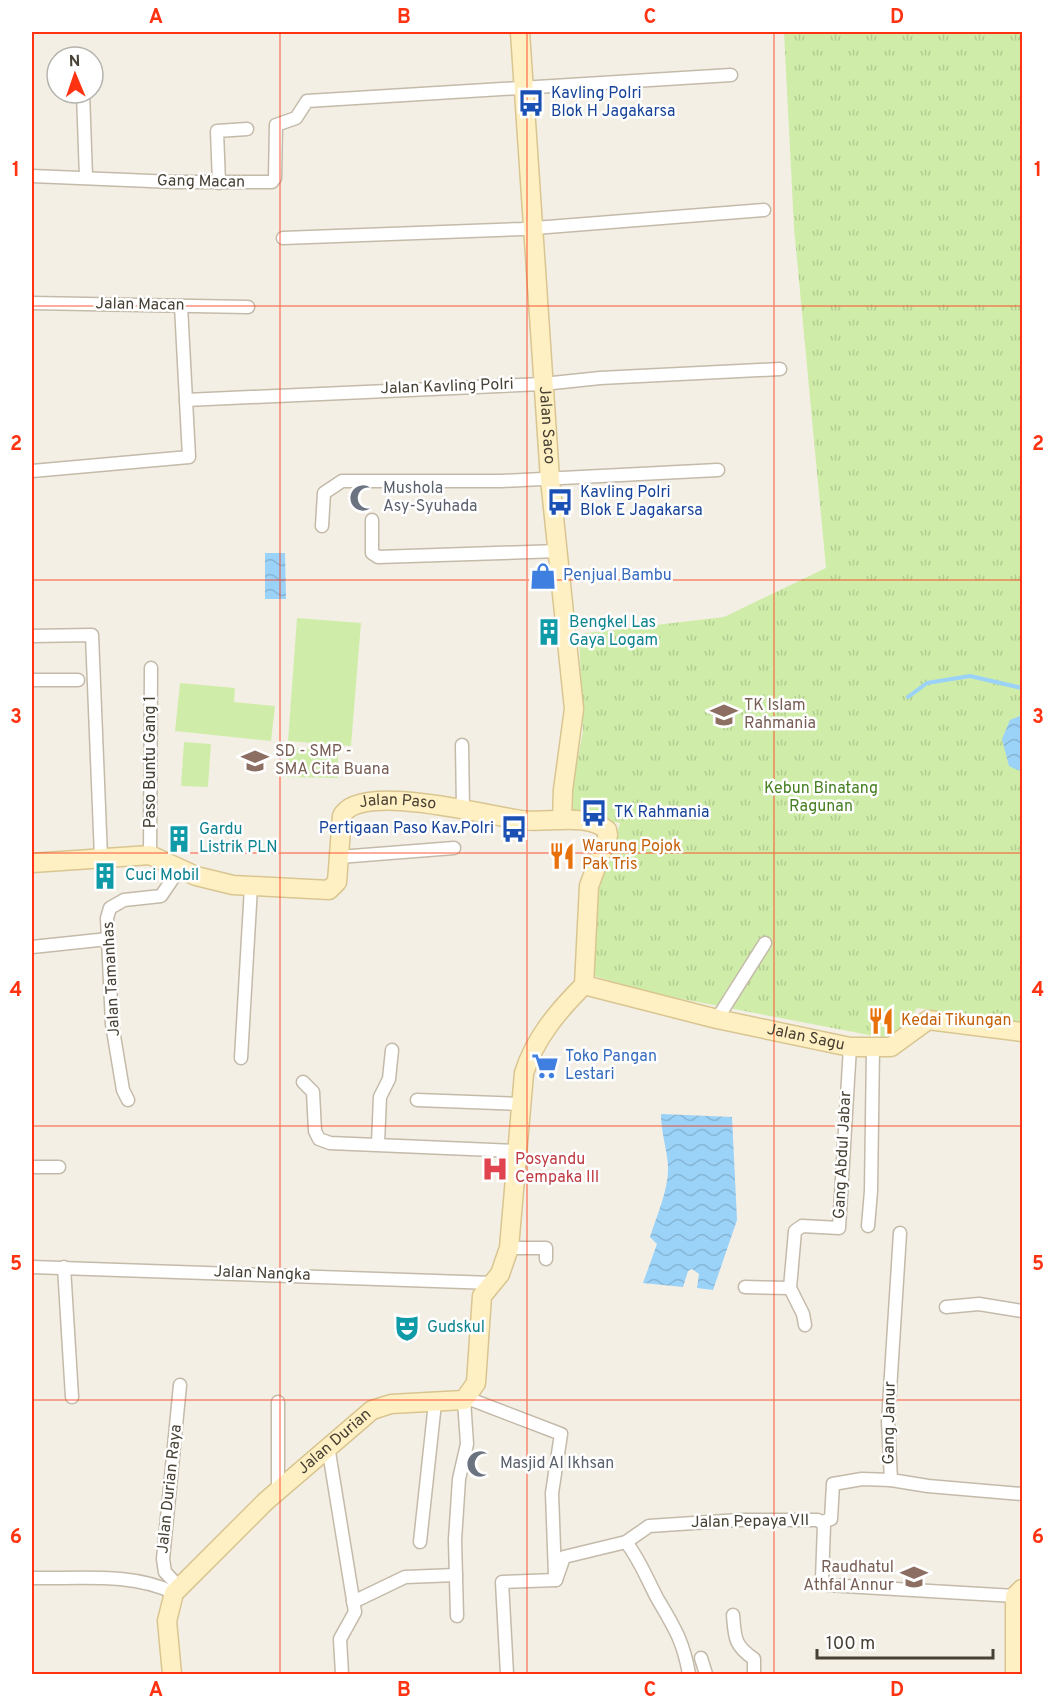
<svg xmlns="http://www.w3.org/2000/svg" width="1054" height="1706" viewBox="0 0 1054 1706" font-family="Overpass,sans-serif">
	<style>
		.grass { fill: #cfeda9 }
		.park { fill: url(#park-tufts) }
		.water { fill: url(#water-waves) }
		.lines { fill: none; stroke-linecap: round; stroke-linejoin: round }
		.stream { stroke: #9ad2f8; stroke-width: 4 }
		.street-casing { stroke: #c4baa9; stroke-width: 15 }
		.secondary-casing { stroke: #d9c590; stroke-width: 21 }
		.street { stroke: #fff; stroke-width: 12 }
		.secondary { stroke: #fff0c4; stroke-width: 18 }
		.grid { fill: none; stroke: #f31; stroke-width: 1.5; stroke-opacity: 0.55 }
		.labels { text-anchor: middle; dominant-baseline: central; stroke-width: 5; stroke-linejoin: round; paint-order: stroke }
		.transit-label { font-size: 16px; fill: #164399; stroke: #fff; text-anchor: start }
		.street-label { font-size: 16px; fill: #474034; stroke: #fff }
		.worship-label { font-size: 16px; fill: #5b616d; stroke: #fff; text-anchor: start }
		.shop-label { font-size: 16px; fill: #366cbe; stroke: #fff; text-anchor: start }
		.culture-label { font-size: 16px; fill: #0d838f; stroke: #fff; text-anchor: start }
		.education-label { font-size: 16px; fill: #785e54; stroke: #fff; text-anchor: start }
		.park-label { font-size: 16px; fill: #457f21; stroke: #fff }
		.food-label { font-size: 16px; fill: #c56008; stroke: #fff; text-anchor: start }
		.health-label { font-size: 16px; fill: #be3a42; stroke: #fff; text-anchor: start }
		.neatline { fill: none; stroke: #f31; stroke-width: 2 }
		.grid-label { font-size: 20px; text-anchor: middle; font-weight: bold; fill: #f31 }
	</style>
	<defs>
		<pattern id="park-tufts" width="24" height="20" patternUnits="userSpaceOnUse" patternTransform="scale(1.5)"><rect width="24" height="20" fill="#cfeda9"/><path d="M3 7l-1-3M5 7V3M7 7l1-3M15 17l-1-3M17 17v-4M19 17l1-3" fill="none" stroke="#b3cc92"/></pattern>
		<pattern id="water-waves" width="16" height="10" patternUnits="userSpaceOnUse" patternTransform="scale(1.5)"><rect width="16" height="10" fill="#9ad2f8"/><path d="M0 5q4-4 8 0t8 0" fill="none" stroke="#86b5d5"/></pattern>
	</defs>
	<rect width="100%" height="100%" fill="#f4efe5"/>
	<!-- grass -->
	<g class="grass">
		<path d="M 297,618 L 361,623 L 351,746 L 288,741 Z"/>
		<path d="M 180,683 L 235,688 L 234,702 L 275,706 L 271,741 L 175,731 Z"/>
		<path d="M 184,742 L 211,744 L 208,787 L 181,786 Z"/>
		<path d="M 286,748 L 338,749 L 338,778 L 285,777 Z"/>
	</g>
	<!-- park -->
	<path class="park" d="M 784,32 L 1022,32 L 1022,1023 L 917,1008 L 895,1040 L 651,993 L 591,975 L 594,904 L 620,823 L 567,815 L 583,731 L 579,634 L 724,617 L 826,568 L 794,228 Z"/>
	<!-- water -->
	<g class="water">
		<path d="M 265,553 L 285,553 L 286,599 L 265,599 Z"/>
		<path d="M 1022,715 L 1022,772 L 1009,766 L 1002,739 L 1010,720 Z"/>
		<path d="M 661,1114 L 732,1117 L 737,1220 L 713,1290 L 697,1288 L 699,1274 L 692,1269 L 688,1271 L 683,1287 L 643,1283 L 657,1244 L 650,1237 C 657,1215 669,1189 668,1166 C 667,1149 661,1132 661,1114 Z"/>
	</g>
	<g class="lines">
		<!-- stream -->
		<path class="stream" d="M 908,697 L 927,683 L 970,676 L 1022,688"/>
		<defs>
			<g id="street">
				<path d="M 83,93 L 86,177"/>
				<path d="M 32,176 L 174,182 L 272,182 L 275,178 L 276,125 L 296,118 L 307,101 L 731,75"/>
				<path d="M 219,183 L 217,131 L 247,129"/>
				<path d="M 283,238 L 522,229 L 764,210"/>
				<path d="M 32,303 L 248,307"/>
				<path d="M 186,400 L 543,384 L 600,378 L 780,369"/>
				<path d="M 32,471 L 189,457 L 181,306"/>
				<path d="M 372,520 L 372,553 L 378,557 L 559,551"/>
				<path d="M 322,526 L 324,493 L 342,481 L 502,481 L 718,470"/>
				<path d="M 32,636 L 92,635 L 101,857"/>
				<path d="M 32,680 L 78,680"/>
				<path d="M 462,745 L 463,808"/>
				<path d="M 150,855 L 151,668"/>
				<path d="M 339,857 L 454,848"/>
				<path d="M 32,947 L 108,939"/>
				<path d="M 717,1019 L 765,943"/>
				<path d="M 241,1058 L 251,887"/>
				<path d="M 303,1082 L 313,1092 L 315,1131 L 319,1139 L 330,1143 L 518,1151"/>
				<path d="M 128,1100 L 123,1090 L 112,1024 L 107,918 L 110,908 L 124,900 L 161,896 L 180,868"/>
				<path d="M 417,1100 L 521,1104"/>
				<path d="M 378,1143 L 380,1097 L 389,1079 L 392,1050"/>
				<path d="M 32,1167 L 59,1167"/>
				<path d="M 868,1226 L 871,1191 L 873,1048"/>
				<path d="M 509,1248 L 546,1248 L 546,1259"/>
				<path d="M 32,1267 L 493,1283"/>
				<path d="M 64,1267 L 72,1397"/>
				<path d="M 745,1287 L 790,1288"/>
				<path d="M 946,1307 L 979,1304 L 1022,1311"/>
				<path d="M 805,1325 L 803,1314 L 790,1288 L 795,1231 L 802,1226 L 839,1228 L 850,1047"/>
				<path d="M 467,1398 L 561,1434 L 552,1493 L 555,1576"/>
				<path d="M 278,1402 L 278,1490"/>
				<path d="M 328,1446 L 355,1612 L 340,1639 L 342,1674"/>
				<path d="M 891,1480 L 888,1422 L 900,1233"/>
				<path d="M 822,1522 L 831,1519 L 833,1484 L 862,1479 L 891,1480 L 928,1486 L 1022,1494"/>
				<path d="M 420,1542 L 435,1403"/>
				<path d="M 626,1542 C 640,1560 647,1579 657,1598 C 674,1627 683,1640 689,1674"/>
				<path d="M 32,1578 C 78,1579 132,1572 174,1593"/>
				<path d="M 556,1580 L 564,1557 L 626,1542 L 649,1526 L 739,1520 L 818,1520 L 824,1525 L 822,1579 L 827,1585 L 1015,1596"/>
				<path d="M 180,1588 L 165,1572 L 163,1559 L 180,1385"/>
				<path d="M 353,1602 L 405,1577 L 456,1575"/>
				<path d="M 733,1615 C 735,1638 734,1645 754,1659 L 754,1674"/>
				<path d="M 457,1616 L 455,1540 L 459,1479 L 467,1444 L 464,1400"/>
				<path d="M 701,1658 L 706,1674"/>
				<path d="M 507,1674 L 502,1582 L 556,1580"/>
			</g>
			<g id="secondary">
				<path id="s1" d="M 520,32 L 550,479 L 574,709 L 563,790 L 562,819"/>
				<path id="s2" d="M 32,863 L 150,855 L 196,876 L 233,885 L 329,890 L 337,882 L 342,816 C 358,781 490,816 521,820 C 546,824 586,812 607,830 L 608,835 L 589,886 L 584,985"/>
				<path id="s3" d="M 584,985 L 717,1019 L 850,1047 L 891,1047 L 928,1020 L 1022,1032"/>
				<path id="s4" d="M 172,1674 L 167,1621 L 174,1593 L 266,1501 L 372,1410 L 391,1404 L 464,1400 L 476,1383 L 482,1296 L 500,1274 L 509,1248 L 524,1073 C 535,1038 558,1011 584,985"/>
				<path d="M 1015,1674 L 1015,1596 L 1022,1589"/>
			</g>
		</defs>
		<!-- street casing -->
		<use href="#street" class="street-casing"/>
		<!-- secondary casing -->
		<use href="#secondary" class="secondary-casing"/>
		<!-- street -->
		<use href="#street" class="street"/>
		<!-- secondary -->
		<use href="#secondary" class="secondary"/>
	</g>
	<!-- grid -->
	<path class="grid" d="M 280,32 L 280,1674M 527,32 L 527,1674M 774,32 L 774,1674M 32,306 L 1022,306M 32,580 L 1022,580M 32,853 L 1022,853M 32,1126 L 1022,1126M 32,1400 L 1022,1400"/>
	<!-- icons -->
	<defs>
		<symbol id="bus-bare" viewBox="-9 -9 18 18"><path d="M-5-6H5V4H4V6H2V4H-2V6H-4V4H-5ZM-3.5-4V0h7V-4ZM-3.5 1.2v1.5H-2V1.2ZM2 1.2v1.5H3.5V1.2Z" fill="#1a4fb4" stroke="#fff" stroke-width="2.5" paint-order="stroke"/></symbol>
		<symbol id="mosque-bare" viewBox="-9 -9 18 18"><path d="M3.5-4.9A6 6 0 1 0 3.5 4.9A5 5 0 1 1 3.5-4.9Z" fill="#6b7280" stroke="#fff" stroke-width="2.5" paint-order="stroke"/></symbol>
		<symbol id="shop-bare" viewBox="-9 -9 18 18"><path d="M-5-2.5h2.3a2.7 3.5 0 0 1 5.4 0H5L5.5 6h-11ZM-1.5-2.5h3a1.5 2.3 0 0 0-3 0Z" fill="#3f7fe0" stroke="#fff" stroke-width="2.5" paint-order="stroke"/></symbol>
		<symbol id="building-bare" viewBox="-9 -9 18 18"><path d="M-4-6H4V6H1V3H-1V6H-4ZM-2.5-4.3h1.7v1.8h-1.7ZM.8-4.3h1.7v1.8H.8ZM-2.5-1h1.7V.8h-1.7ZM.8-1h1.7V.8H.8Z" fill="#0f9aa8" stroke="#fff" stroke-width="2.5" paint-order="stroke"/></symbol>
		<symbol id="school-bare" viewBox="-9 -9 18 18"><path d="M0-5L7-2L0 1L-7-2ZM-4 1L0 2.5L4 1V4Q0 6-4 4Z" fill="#8d6e63" stroke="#fff" stroke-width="2.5" paint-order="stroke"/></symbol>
		<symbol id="restaurant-bare" viewBox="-9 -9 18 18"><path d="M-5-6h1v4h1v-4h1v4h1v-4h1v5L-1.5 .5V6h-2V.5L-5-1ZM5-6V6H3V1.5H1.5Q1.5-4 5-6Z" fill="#e8710a" stroke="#fff" stroke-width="2.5" paint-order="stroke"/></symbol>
		<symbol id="supermarket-bare" viewBox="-9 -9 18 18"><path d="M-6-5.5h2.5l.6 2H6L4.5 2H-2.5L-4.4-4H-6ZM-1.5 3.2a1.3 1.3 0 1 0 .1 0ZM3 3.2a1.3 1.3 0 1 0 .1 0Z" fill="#3f7fe0" stroke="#fff" stroke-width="2.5" paint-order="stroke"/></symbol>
		<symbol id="hospital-bare" viewBox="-9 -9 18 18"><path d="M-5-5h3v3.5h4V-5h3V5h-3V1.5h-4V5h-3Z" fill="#e0444e" stroke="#fff" stroke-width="2.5" paint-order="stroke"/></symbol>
		<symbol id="theatre-bare" viewBox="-9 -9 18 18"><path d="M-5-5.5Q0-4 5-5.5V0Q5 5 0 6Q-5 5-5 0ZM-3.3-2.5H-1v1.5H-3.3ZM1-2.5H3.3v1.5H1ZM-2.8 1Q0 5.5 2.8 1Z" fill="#0f9aa8" stroke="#fff" stroke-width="2.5" paint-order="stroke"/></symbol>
	</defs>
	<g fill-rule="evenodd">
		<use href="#bus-bare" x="512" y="84" width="38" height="38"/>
		<use href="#mosque-bare" x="344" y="479" width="38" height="38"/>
		<use href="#bus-bare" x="541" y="483" width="38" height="38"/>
		<use href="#shop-bare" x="524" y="557" width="38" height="38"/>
		<use href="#building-bare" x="530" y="613" width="38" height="38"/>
		<use href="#school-bare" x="705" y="696" width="38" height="38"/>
		<use href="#school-bare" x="236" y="742" width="38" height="38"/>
		<use href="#bus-bare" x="575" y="794" width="38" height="38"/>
		<use href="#bus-bare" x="495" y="810" width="38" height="38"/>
		<use href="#building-bare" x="160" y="820" width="38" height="38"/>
		<use href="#restaurant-bare" x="543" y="837" width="38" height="38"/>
		<use href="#building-bare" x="86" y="857" width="38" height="38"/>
		<use href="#restaurant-bare" x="862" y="1002" width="38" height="38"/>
		<use href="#supermarket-bare" x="526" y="1047" width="38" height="38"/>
		<use href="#hospital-bare" x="476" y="1150" width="38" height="38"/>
		<use href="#theatre-bare" x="388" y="1309" width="38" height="38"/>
		<use href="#mosque-bare" x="461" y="1445" width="38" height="38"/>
		<use href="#school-bare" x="895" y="1558" width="38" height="38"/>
	</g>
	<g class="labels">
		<!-- transit labels -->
		<g class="transit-label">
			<text x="551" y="94">Kavling Polri<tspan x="551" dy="18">Blok H Jagakarsa</tspan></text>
			<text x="580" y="493">Kavling Polri<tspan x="580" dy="18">Blok E Jagakarsa</tspan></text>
			<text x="614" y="813">TK Rahmania</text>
			<text x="494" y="829" text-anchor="end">Pertigaan Paso Kav.Polri</text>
		</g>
		<!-- street labels -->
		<g class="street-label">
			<text transform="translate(201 182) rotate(1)">Gang Macan</text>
			<text transform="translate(140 305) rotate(1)">Jalan Macan</text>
			<text transform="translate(447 387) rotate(-2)">Jalan Kavling Polri</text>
			<text stroke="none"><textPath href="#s1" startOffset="394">Jalan Saco</textPath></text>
			<text transform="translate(151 762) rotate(-90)">Paso Buntu Gang 1</text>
			<text stroke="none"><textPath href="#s2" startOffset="441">Jalan Paso</textPath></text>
			<text transform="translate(112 979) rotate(-93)">Jalan Tamanhas</text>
			<text stroke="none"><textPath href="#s3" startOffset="228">Jalan Sagu</textPath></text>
			<text transform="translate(843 1155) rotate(-87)">Gang Abdul Jabar</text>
			<text transform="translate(262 1274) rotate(2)">Jalan Nangka</text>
			<text transform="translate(890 1423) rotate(-89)">Gang Janur</text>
			<text stroke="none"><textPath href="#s4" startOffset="303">Jalan Durian</textPath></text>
			<text transform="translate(170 1489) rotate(-84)">Jalan Durian Raya</text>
			<text transform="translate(750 1522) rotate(-1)">Jalan Pepaya VII</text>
		</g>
		<!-- worship labels -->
		<g class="worship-label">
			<text x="383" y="489">Mushola<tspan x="383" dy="18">Asy-Syuhada</tspan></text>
			<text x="500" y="1464">Masjid Al Ikhsan</text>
		</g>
		<!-- shop labels -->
		<g class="shop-label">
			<text x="563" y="576">Penjual Bambu</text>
			<text x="565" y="1057">Toko Pangan<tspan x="565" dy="18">Lestari</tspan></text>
		</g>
		<!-- culture labels -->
		<g class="culture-label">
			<text x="569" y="623">Bengkel Las<tspan x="569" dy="18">Gaya Logam</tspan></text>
			<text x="199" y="830">Gardu<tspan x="199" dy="18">Listrik PLN</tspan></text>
			<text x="125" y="876">Cuci Mobil</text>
			<text x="427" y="1328">Gudskul</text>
		</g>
		<!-- education labels -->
		<g class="education-label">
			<text x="744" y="706">TK Islam<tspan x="744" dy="18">Rahmania</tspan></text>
			<text x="275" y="752">SD - SMP -<tspan x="275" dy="18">SMA Cita Buana</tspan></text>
			<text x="894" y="1568" text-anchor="end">Raudhatul<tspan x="894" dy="18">Athfal Annur</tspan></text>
		</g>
		<!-- park labels -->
		<g class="park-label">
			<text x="821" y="789">Kebun Binatang<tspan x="821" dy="18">Ragunan</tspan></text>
		</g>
		<!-- food labels -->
		<g class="food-label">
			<text x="582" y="847">Warung Pojok<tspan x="582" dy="18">Pak Tris</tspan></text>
			<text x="901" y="1021">Kedai Tikungan</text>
		</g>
		<!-- health labels -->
		<g class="health-label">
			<text x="515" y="1160">Posyandu<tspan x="515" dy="18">Cempaka III</tspan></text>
		</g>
	</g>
	<!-- border -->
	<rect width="1054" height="1706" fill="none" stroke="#ffffff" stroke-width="66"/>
	<!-- north arrow -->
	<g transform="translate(75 75) rotate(358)"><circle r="28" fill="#ffffff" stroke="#b5b3ae" stroke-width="1.5"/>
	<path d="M0-4.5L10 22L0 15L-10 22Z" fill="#ff3311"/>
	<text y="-9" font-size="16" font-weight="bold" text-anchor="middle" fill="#474034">N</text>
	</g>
	<!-- scale -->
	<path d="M817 1649v9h176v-9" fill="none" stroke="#474034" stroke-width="3"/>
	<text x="826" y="1649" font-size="18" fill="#474034" stroke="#ffffff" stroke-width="4.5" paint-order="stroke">100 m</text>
	<rect x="33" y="33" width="988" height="1640" class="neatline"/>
	<g class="grid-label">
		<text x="156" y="23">A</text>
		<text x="404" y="23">B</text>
		<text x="650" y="23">C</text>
		<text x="897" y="23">D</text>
		<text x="16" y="176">1</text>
		<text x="1038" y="176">1</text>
		<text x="16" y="450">2</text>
		<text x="1038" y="450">2</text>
		<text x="16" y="723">3</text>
		<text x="1038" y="723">3</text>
		<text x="16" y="996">4</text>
		<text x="1038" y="996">4</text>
		<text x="16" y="1270">5</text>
		<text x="1038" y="1270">5</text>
		<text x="16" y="1543">6</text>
		<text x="1038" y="1543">6</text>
		<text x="156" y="1696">A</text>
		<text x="404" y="1696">B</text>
		<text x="650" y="1696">C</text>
		<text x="897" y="1696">D</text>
	</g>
</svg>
